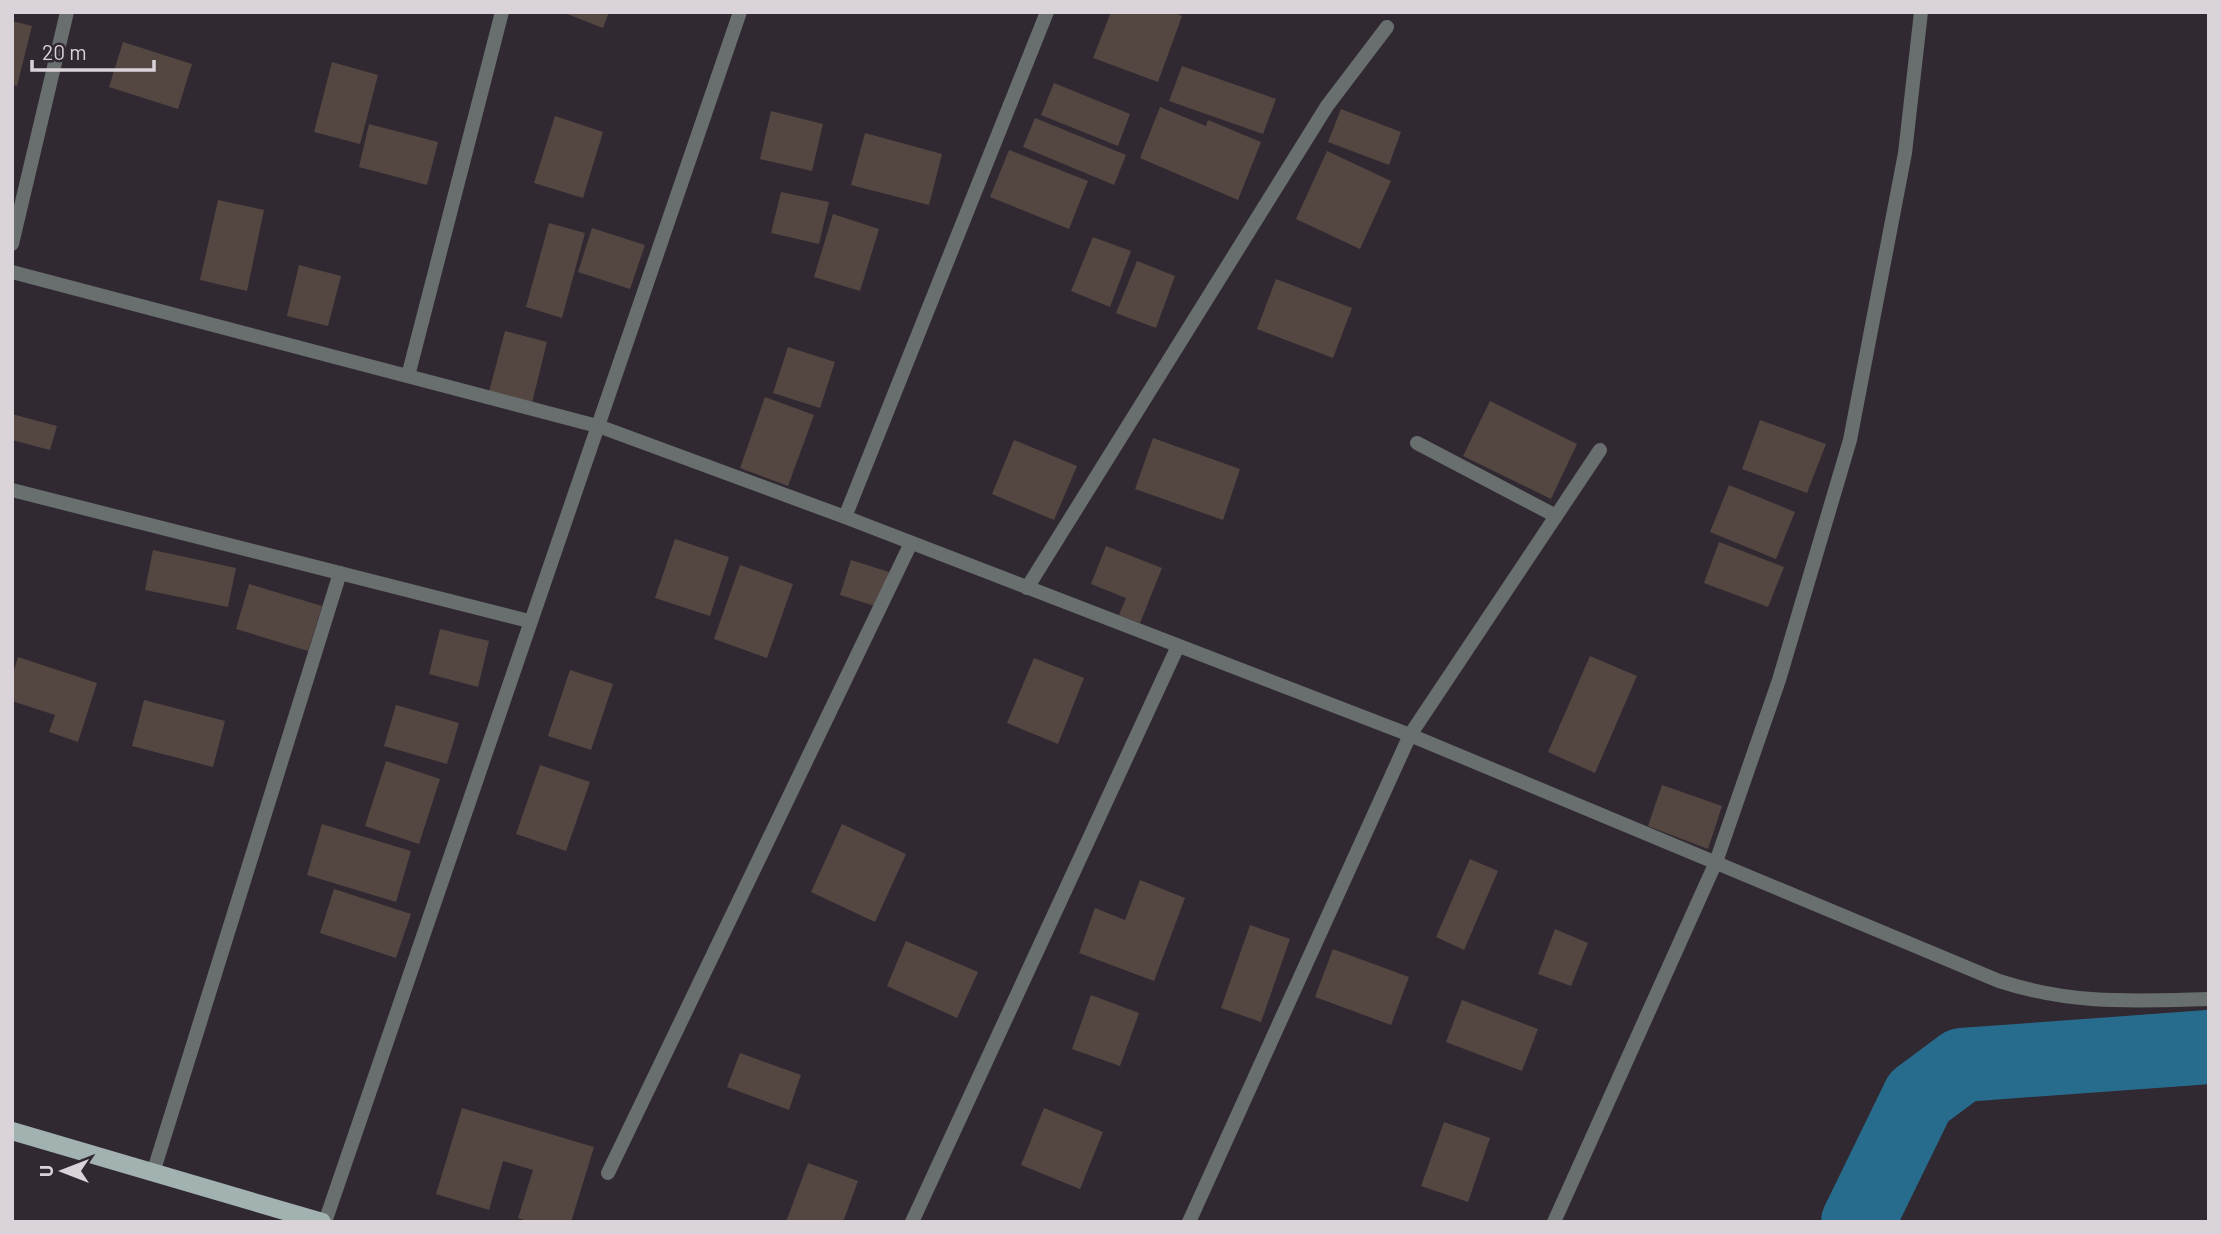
<svg xmlns="http://www.w3.org/2000/svg" width="2221" height="1234" viewBox="0 0 2221 1234" font-family="Barlow,sans-serif">
	<style>
		.lines { fill: none; stroke-linecap: round; stroke-linejoin: round }
		.river { stroke: #286c8d; stroke-width: 74 }
		.building { fill: #544641 }
		.street { stroke: #686f6e; stroke-width: 14 }
		.primary { stroke: #a2b2b1; stroke-width: 18 }
	</style>
	<rect width="100%" height="100%" fill="#312932"/>
	<g class="lines">
		<!-- river -->
		<path class="river" d="M 1858,1222 L 1919,1097 L 1962,1065 L 2209,1047"/>
	</g>
	<!-- building -->
	<g class="building">
		<path d="M 562,12 L 609,12 L 603,28 Z"/>
		<path d="M 1111,12 L 1173,12 L 1182,16 L 1158,82 L 1093,58 Z"/>
		<path d="M 12,21 L 32,26 L 17,86 L 12,85 Z"/>
		<path d="M 123,42 L 192,64 L 178,109 L 109,87 Z"/>
		<path d="M 332,62 L 378,75 L 360,144 L 314,132 Z"/>
		<path d="M 1182,66 L 1276,99 L 1263,134 L 1169,101 Z"/>
		<path d="M 1054,83 L 1130,114 L 1118,146 L 1041,115 Z"/>
		<path d="M 1160,107 L 1206,126 L 1208,120 L 1261,142 L 1238,200 L 1140,158 Z"/>
		<path d="M 1341,109 L 1401,132 L 1389,165 L 1328,142 Z"/>
		<path d="M 771,111 L 823,124 L 812,171 L 760,159 Z"/>
		<path d="M 555,116 L 603,132 L 583,198 L 534,183 Z"/>
		<path d="M 1035,118 L 1126,155 L 1114,185 L 1023,147 Z"/>
		<path d="M 369,124 L 438,142 L 427,185 L 359,167 Z"/>
		<path d="M 865,133 L 942,154 L 929,205 L 851,185 Z"/>
		<path d="M 1009,150 L 1088,181 L 1069,229 L 990,197 Z"/>
		<path d="M 1327,151 L 1391,181 L 1360,249 L 1296,219 Z"/>
		<path d="M 781,192 L 829,202 L 819,244 L 771,233 Z"/>
		<path d="M 218,200 L 264,210 L 247,291 L 200,280 Z"/>
		<path d="M 833,214 L 879,229 L 860,291 L 814,277 Z"/>
		<path d="M 549,223 L 585,233 L 562,318 L 526,307 Z"/>
		<path d="M 592,228 L 645,245 L 630,289 L 578,272 Z"/>
		<path d="M 1093,237 L 1131,251 L 1110,307 L 1071,291 Z"/>
		<path d="M 1137,261 L 1175,276 L 1156,328 L 1116,313 Z"/>
		<path d="M 299,265 L 341,276 L 328,326 L 287,316 Z"/>
		<path d="M 1276,279 L 1352,308 L 1333,358 L 1257,329 Z"/>
		<path d="M 505,331 L 547,342 L 532,403 L 489,392 Z"/>
		<path d="M 788,347 L 835,362 L 820,408 L 773,393 Z"/>
		<path d="M 765,397 L 814,415 L 788,486 L 740,468 Z"/>
		<path d="M 1490,401 L 1577,444 L 1551,499 L 1463,456 Z"/>
		<path d="M 12,414 L 57,426 L 50,450 L 12,440 Z"/>
		<path d="M 1760,420 L 1826,444 L 1807,493 L 1742,469 Z"/>
		<path d="M 1153,438 L 1240,469 L 1223,520 L 1135,489 Z"/>
		<path d="M 1014,440 L 1077,466 L 1054,520 L 992,494 Z"/>
		<path d="M 1729,485 L 1795,512 L 1776,559 L 1710,532 Z"/>
		<path d="M 675,539 L 729,557 L 710,616 L 655,598 Z"/>
		<path d="M 1719,542 L 1784,567 L 1768,607 L 1704,583 Z"/>
		<path d="M 1106,546 L 1162,568 L 1140,623 L 1119,615 L 1126,598 L 1091,584 Z"/>
		<path d="M 153,550 L 236,568 L 228,607 L 145,590 Z"/>
		<path d="M 851,560 L 889,572 L 878,607 L 840,595 Z"/>
		<path d="M 740,565 L 793,584 L 767,658 L 714,639 Z"/>
		<path d="M 249,584 L 322,606 L 308,651 L 236,629 Z"/>
		<path d="M 440,629 L 489,641 L 478,687 L 429,674 Z"/>
		<path d="M 1590,656 L 1637,676 L 1595,773 L 1548,752 Z"/>
		<path d="M 18,657 L 97,683 L 78,742 L 49,732 L 55,715 L 12,701 L 12,676 Z"/>
		<path d="M 1034,658 L 1084,678 L 1058,744 L 1007,723 Z"/>
		<path d="M 570,670 L 613,684 L 591,750 L 548,736 Z"/>
		<path d="M 144,700 L 225,721 L 213,767 L 132,746 Z"/>
		<path d="M 396,705 L 459,723 L 447,764 L 384,746 Z"/>
		<path d="M 386,761 L 440,779 L 419,844 L 365,826 Z"/>
		<path d="M 540,765 L 590,782 L 566,851 L 516,834 Z"/>
		<path d="M 1662,785 L 1722,806 L 1708,849 L 1648,826 Z"/>
		<path d="M 322,824 L 411,851 L 396,902 L 307,875 Z"/>
		<path d="M 842,824 L 906,854 L 875,922 L 811,892 Z"/>
		<path d="M 1470,859 L 1498,871 L 1464,950 L 1436,937 Z"/>
		<path d="M 1140,880 L 1185,898 L 1154,981 L 1079,953 L 1095,908 L 1125,920 Z"/>
		<path d="M 334,889 L 411,914 L 396,958 L 320,933 Z"/>
		<path d="M 1250,925 L 1290,939 L 1261,1022 L 1221,1008 Z"/>
		<path d="M 1555,929 L 1588,943 L 1571,986 L 1538,974 Z"/>
		<path d="M 906,941 L 978,972 L 957,1018 L 887,986 Z"/>
		<path d="M 1333,949 L 1409,977 L 1391,1025 L 1315,997 Z"/>
		<path d="M 1091,995 L 1139,1013 L 1120,1066 L 1072,1049 Z"/>
		<path d="M 1462,1000 L 1538,1029 L 1522,1071 L 1446,1042 Z"/>
		<path d="M 740,1053 L 801,1075 L 789,1110 L 727,1087 Z"/>
		<path d="M 462,1108 L 594,1147 L 571,1222 L 529,1222 L 518,1218 L 533,1170 L 503,1161 L 489,1210 L 436,1194 Z"/>
		<path d="M 1044,1108 L 1103,1132 L 1080,1189 L 1021,1165 Z"/>
		<path d="M 1444,1122 L 1490,1138 L 1468,1202 L 1421,1186 Z"/>
		<path d="M 808,1163 L 858,1181 L 843,1222 L 786,1222 Z"/>
	</g>
	<g class="lines">
		<!-- street -->
		<g class="street">
			<path d="M 12,244 L 67,12"/>
			<path d="M 12,272 L 601,427 L 845,517 L 1410,735 L 1999,981 C 2073,1005 2132,1001 2209,999"/>
			<path d="M 408,376 L 502,12"/>
			<path d="M 1417,443 L 1556,516"/>
			<path d="M 12,490 L 529,621"/>
			<path d="M 845,517 L 1047,12"/>
			<path d="M 1027,588 L 1327,106 L 1387,27"/>
			<path d="M 153,1173 L 340,573"/>
			<path d="M 608,1173 L 911,543"/>
			<path d="M 325,1222 C 462,818 604,416 740,12"/>
			<path d="M 912,1222 L 1178,646"/>
			<path d="M 1189,1222 L 1410,735 L 1600,450"/>
			<path d="M 1554,1222 L 1716,862 L 1779,680 L 1850,440 L 1905,153 L 1921,12"/>
		</g>
		<!-- primary -->
		<path class="primary" d="M 12,1131 L 322,1222"/>
	</g>
	<!-- border -->
	<rect width="2221" height="1234" fill="none" stroke="#dad4da" stroke-width="28"/>
	<!-- north arrow -->
	<g transform="translate(63 1171) rotate(270)" stroke="#312932" stroke-width="5" paint-order="stroke">
	<path d="M0-5L12 26L0 18L-12 26Z" fill="#dad4da"/>
	<text y="-10" font-size="19" font-weight="bold" text-anchor="middle" fill="#dad4da">U</text>
	</g>
	<!-- scale -->
	<path d="M32 60v10h122v-10" fill="none" stroke="#dad4da" stroke-width="3.5"/>
	<text x="42" y="60" font-size="21" fill="#dad4da" stroke="#312932" stroke-width="5" paint-order="stroke">20 m</text>
</svg>
